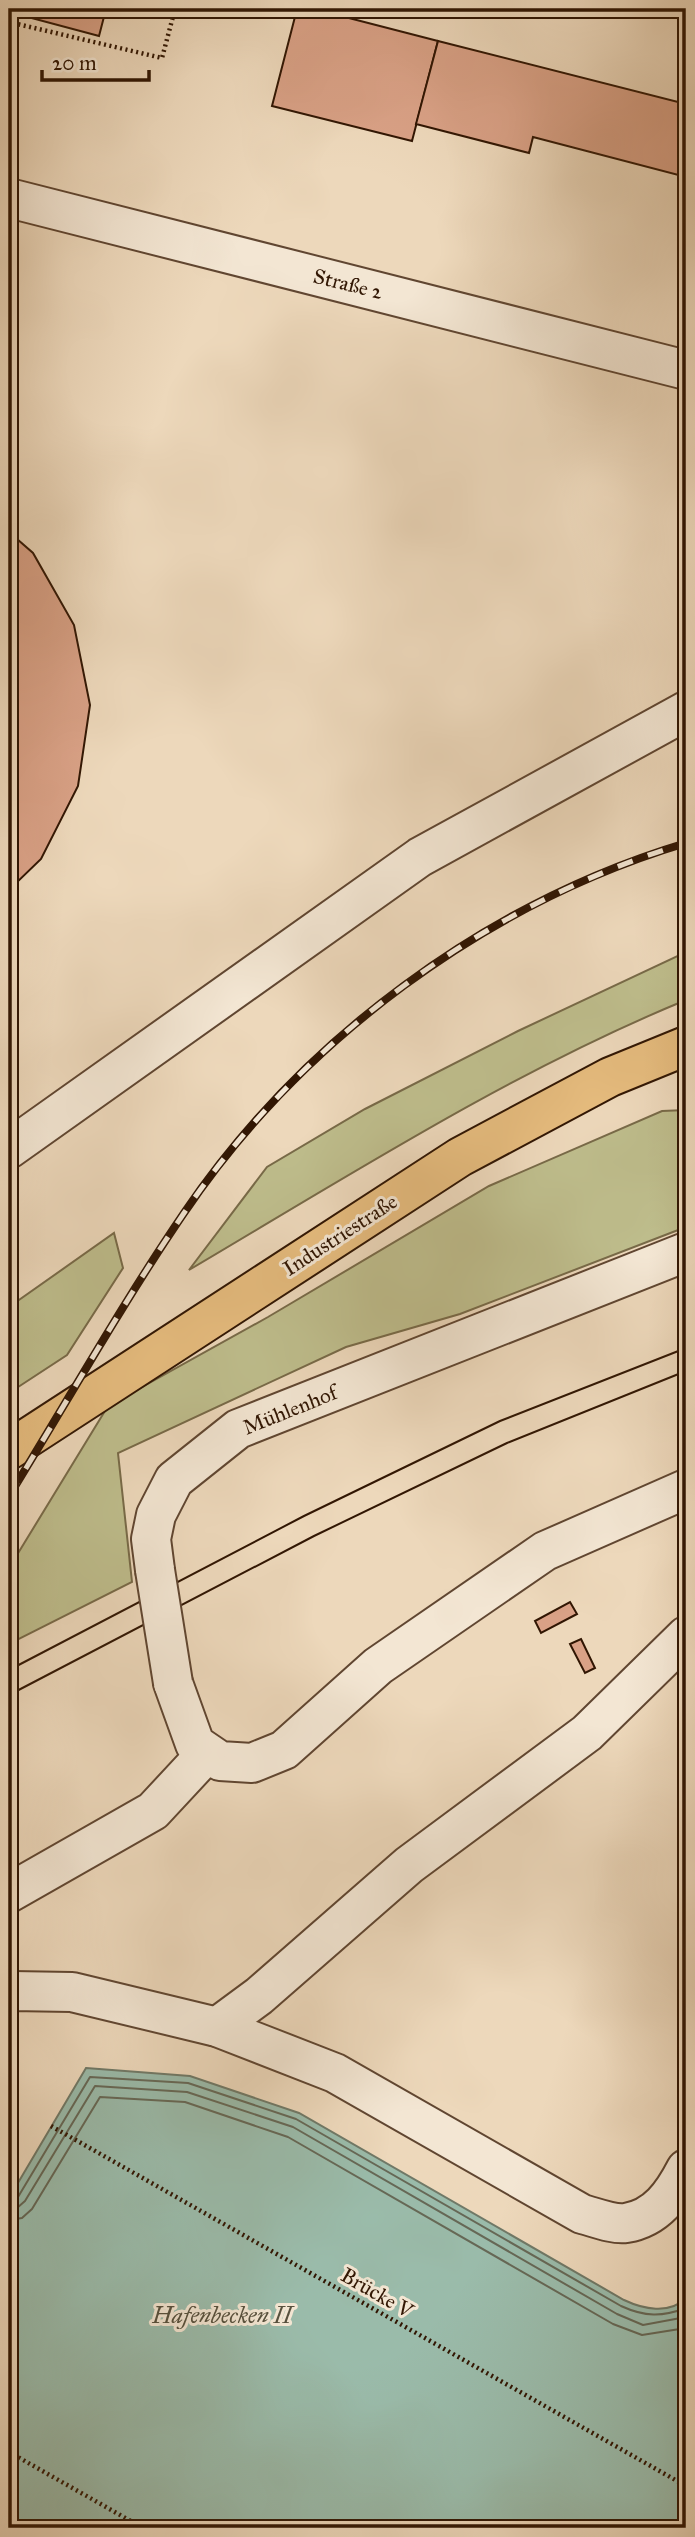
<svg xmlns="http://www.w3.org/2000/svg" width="695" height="2537" viewBox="0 0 695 2537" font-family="'IM FELL Great Primer',serif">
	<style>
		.green { fill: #bebd8c; stroke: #786a48; stroke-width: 2 }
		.water { fill: #9abbaa; stroke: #707967; stroke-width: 2 }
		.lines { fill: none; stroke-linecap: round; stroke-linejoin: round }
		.shore { stroke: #666856; stroke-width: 2 }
		.building { fill: #d9a186; stroke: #311603; stroke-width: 2 }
		.minor-casing { stroke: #604631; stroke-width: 42 }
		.major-casing { stroke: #311603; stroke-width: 42 }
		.path { stroke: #311603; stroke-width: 4.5; stroke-dasharray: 2 3.5; stroke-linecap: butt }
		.minor { stroke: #f3e6d3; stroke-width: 38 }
		.major { stroke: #e6bc7e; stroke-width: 38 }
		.tram { stroke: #311603; stroke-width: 2 }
		.rail-casing { stroke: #311603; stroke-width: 8 }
		.rail { stroke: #f3e6d3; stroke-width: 5; stroke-dasharray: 16; stroke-linecap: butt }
		.minor-bridge-casing { stroke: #604631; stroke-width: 42; stroke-linecap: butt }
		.minor-bridge { stroke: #f3e6d3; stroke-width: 38 }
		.labels { text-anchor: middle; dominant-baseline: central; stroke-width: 6; stroke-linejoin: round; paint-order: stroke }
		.street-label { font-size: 21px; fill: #311603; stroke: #f3e6d3 }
		.water-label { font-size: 23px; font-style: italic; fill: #56503d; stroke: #f3e6d3 }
	</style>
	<rect width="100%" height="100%" fill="#edd8bb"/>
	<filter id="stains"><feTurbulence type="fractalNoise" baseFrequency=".00286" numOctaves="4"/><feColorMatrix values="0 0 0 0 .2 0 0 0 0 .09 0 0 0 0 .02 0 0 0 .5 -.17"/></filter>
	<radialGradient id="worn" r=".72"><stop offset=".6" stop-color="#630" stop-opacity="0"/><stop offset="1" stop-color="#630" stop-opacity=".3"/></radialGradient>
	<!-- green -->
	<g class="green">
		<path d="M 686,952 L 686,1000 C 513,1071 350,1175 189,1270 L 267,1167 L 365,1109 L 518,1031 Z"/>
		<path d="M 686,1110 L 686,1227 L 460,1314 L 346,1347 L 118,1453 L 132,1582 L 9,1644 L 9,1568 L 108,1406 L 268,1317 L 489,1186 L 662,1111 Z"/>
		<path d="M 114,1233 L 123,1268 L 67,1355 L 9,1393 L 9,1307 Z"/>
	</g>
	<!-- water -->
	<path class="water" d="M 86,2068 L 190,2076 L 299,2113 L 624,2300 C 643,2309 669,2315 686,2298 L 686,2528 L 9,2528 L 9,2198 Z"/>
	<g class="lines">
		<!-- shore -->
		<g class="shore">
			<path d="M 9,2200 L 18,2197 L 90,2077 L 188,2083 L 296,2119 L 621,2306 C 645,2317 662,2317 686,2308"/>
			<path d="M 9,2209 L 17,2208 L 25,2201 L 95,2086 L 187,2092 L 293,2127 L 617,2314 L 643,2325 L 686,2317"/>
			<path d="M 9,2220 L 22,2218 L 32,2209 L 100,2097 L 185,2102 L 288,2137 L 613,2324 L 642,2335 L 686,2328"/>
		</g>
	</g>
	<!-- building -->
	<g class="building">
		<path d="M 9,9 L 106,9 L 99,36 L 9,12 Z"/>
		<path d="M 297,9 L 314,9 L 438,41 L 412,141 L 272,106 Z"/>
		<path d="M 438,41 L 686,104 L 686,177 L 533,137 L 529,153 L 416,124 Z"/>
		<path d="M 9,532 L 33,553 L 74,625 L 90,705 L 78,786 L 41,859 L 9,890 Z"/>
		<path d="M 570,1602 L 577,1614 L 541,1633 L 535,1621 Z"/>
		<path d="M 581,1639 L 595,1668 L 585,1673 L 570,1644 Z"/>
	</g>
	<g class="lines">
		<defs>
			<g id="minor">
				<path d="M 9,198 L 686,370"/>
				<path d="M 9,1149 L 420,857 L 686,711"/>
				<path d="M 155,1570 L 151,1539 L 156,1515 L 174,1480 L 238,1429 L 686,1252"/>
				<path d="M 173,1683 L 195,1744 L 220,1761 L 252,1763 L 284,1750 L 378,1666 L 545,1551 L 686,1489"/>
				<path d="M 9,1893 L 153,1811 L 206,1754"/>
				<path d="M 9,1993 L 12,1991 L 72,1992 L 217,2027 L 335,2073 L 582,2214 C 594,2217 614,2225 626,2223 C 657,2218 673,2194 686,2169"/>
				<path d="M 217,2027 L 259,1996 L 409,1865 L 587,1733 L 686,1636"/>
			</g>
			<path id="major" d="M 9,1450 L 460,1157 L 610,1077 L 686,1046"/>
		</defs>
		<!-- minor casing -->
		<use href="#minor" class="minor-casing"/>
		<!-- major casing -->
		<use href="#major" class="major-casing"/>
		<!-- path -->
		<g class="path">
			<path d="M 13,23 L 162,58 L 175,9"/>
			<path d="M 9,39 L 16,14"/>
			<path d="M 51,2126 L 686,2486"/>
			<path d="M 9,2452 L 143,2528"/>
		</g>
		<!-- minor -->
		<use href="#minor" class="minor"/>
		<!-- major -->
		<use href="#major" class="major"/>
		<!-- tram -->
		<g class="tram">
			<path d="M 9,1670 L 304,1516 L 500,1421 L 686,1348"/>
			<path d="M 9,1695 L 314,1536 L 507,1443 L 686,1371"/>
		</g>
		<defs>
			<path id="rail" d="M 9,1496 C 67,1402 122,1304 184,1213 C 301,1040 486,903 686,843"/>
		</defs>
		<!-- rail casing -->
		<use href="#rail" class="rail-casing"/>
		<!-- rail -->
		<use href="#rail" class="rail"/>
		<defs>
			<path id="minor-bridge" d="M 155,1570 L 173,1683"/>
		</defs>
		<!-- minor-bridge casing -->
		<use href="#minor-bridge" class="minor-bridge-casing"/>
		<!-- minor-bridge -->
		<use href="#minor-bridge" class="minor-bridge"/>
	</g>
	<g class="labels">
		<!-- street labels -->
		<g class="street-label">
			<text transform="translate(348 284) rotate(14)">Straße 2</text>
			<text transform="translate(340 1235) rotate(-33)">Industriestraße</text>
			<text transform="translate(290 1410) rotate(-22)">Mühlenhof</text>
			<text transform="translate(377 2293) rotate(30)">Brücke V</text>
		</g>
		<!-- water labels -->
		<g class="water-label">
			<text x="222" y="2315">Hafenbecken II</text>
		</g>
	</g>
	<!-- margin -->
	<rect width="695" height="2537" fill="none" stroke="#edd8bb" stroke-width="35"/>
	<rect x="10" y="10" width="674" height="2516" fill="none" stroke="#311603" stroke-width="3.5"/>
	<rect x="18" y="18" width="660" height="2502" fill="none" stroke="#311603" stroke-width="2"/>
	<!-- scale -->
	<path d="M42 70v10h107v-10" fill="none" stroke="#311603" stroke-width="3.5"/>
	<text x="52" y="70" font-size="21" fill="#311603" stroke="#f3e6d3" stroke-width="5" paint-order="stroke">20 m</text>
	<rect width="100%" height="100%" filter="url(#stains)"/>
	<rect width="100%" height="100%" fill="url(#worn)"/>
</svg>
